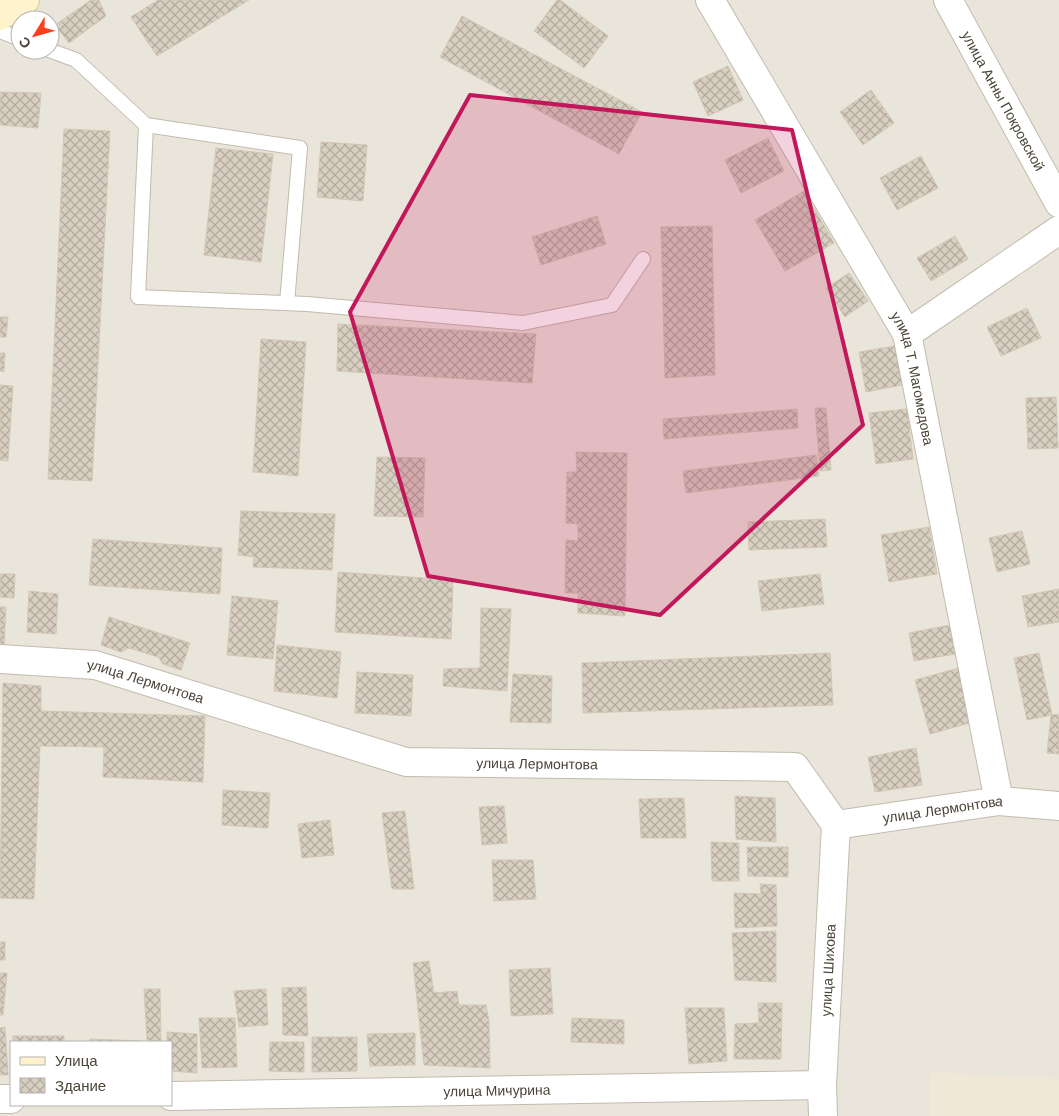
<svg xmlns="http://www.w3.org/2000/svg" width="1059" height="1116" viewBox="0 0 1059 1116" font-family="Helvetica,sans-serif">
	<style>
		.residential { fill: #eae5da; fill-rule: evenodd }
		.education { fill: #efe8d6 }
		.building { fill: url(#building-cross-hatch); stroke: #d3c7b4 }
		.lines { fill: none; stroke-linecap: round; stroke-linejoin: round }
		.service-casing { stroke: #c2bbae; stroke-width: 16 }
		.minor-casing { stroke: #c2bbae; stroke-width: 30 }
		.secondary-casing { stroke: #d6c79b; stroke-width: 30 }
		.service { stroke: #fff; stroke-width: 14 }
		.minor { stroke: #fff; stroke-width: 28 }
		.secondary { stroke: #fff3cd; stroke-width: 28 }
		.marked { fill: #c2185b; fill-opacity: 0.2; stroke: #c2185b; stroke-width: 4; stroke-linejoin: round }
		.labels { text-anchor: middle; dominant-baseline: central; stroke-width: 4.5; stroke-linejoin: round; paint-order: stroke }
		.street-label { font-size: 14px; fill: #4b4439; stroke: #fff }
	</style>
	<defs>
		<pattern id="building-cross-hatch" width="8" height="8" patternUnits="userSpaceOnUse" patternTransform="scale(1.25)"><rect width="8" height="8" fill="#d8cfc1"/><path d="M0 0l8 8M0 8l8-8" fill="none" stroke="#b1aa9e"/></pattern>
	</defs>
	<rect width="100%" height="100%" fill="#f6f3ec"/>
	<!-- residential -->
	<path class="residential" d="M 0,0 L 1059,0 L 1059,1116 L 0,1116 ZM 20,20 L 50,20 L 50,50 L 20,50 ZM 11,1042 L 171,1042 L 171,1105 L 11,1105 Z"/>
	<!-- education -->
	<path class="education" d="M 930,1072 L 1059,1079 L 1059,1116 L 930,1116 Z"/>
	<!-- building -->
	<g class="building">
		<path d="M 91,0 L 99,0 L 106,16 L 69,43 L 55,25 Z"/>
		<path d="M 158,0 L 249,0 L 157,56 L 131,17 Z"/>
		<path d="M 557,0 L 560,0 L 608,36 L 584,68 L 534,31 Z"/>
		<path d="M 462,16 L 642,112 L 619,154 L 440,57 Z"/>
		<path d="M 728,66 L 743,100 L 708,116 L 693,82 Z"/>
		<path d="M 871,90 L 894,123 L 863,145 L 840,112 Z"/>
		<path d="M 0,92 L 41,93 L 38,128 L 0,125 Z"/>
		<path d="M 64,129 L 110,131 L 92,481 L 48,479 Z"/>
		<path d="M 768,138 L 784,171 L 741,193 L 725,160 Z"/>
		<path d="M 321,142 L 367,145 L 363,201 L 317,197 Z"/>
		<path d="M 216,148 L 273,154 L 261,262 L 204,255 Z"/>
		<path d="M 921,156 L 938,188 L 897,210 L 880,178 Z"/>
		<path d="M 804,191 L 834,243 L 785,271 L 755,220 Z"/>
		<path d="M 597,216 L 606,244 L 541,265 L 532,237 Z"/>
		<path d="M 712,226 L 715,375 L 665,378 L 661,227 Z"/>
		<path d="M 955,236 L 968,259 L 931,281 L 917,258 Z"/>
		<path d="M 849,273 L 868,301 L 845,317 L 826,288 Z"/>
		<path d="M 1027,308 L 1041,338 L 1001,356 L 987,327 Z"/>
		<path d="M 0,317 L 8,317 L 6,337 L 0,337 Z"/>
		<path d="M 338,324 L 536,334 L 532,383 L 337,371 Z"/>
		<path d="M 261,339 L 306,342 L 298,476 L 253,472 Z"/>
		<path d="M 895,346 L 902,385 L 866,392 L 859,352 Z"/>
		<path d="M 0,353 L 5,353 L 4,372 L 0,371 Z"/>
		<path d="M 0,385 L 13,386 L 8,461 L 0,460 Z"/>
		<path d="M 1056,397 L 1058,448 L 1028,449 L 1026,398 Z"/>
		<path d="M 815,408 L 826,408 L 831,470 L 820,471 Z"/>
		<path d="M 797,409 L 798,428 L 664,439 L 663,419 Z"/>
		<path d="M 907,409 L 913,459 L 876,464 L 869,413 Z"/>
		<path d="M 576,452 L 627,453 L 625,616 L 578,613 L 578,593 L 565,593 L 566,540 L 578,541 L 578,524 L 566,523 L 567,472 L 577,472 Z"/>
		<path d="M 816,455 L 819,476 L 686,493 L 683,471 Z"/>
		<path d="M 377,457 L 425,458 L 423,517 L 374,516 Z"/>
		<path d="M 241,511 L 335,514 L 332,570 L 253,567 L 254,557 L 238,555 Z"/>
		<path d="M 825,519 L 827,547 L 749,550 L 748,522 Z"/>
		<path d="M 929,527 L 937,574 L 889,582 L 881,535 Z"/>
		<path d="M 1022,531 L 1030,564 L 997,572 L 989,538 Z"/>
		<path d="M 93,539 L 222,548 L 220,594 L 89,585 Z"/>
		<path d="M 338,572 L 453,580 L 451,639 L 335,632 Z"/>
		<path d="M 0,574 L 15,574 L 14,598 L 0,597 Z"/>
		<path d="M 820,574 L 824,604 L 762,611 L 758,581 Z"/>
		<path d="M 1059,589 L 1059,622 L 1028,627 L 1022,596 Z"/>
		<path d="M 29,591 L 58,594 L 56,634 L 27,632 Z"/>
		<path d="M 232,596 L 278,601 L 273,659 L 227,655 Z"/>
		<path d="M 0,607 L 6,607 L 4,646 L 0,646 Z"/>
		<path d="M 481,608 L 511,609 L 507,691 L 443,686 L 444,669 L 480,668 Z"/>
		<path d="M 109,617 L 190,643 L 181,670 L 163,664 L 158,657 L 129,648 L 121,652 L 101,645 Z"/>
		<path d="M 950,625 L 955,654 L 914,661 L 909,633 Z"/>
		<path d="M 277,645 L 341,652 L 337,698 L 274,691 Z"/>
		<path d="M 830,653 L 833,705 L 583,713 L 582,663 Z"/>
		<path d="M 1039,653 L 1052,715 L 1027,720 L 1014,658 Z"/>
		<path d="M 959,668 L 973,722 L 930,734 L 915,680 Z"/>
		<path d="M 357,672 L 413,675 L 411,716 L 355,713 Z"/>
		<path d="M 513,674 L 552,676 L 551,723 L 510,722 Z"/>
		<path d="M 3,683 L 41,686 L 41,711 L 205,716 L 203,782 L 103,777 L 104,747 L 40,746 L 34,899 L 0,898 Z"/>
		<path d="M 1051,714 L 1059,715 L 1059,754 L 1047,753 Z"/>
		<path d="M 916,748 L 922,785 L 875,792 L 868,757 Z"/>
		<path d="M 223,790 L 270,793 L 268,828 L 222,825 Z"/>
		<path d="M 735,796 L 775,798 L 776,842 L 736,839 Z"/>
		<path d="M 684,798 L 686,838 L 641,838 L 639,799 Z"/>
		<path d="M 504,806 L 507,843 L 482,845 L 479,807 Z"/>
		<path d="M 405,811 L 414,889 L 392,889 L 382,813 Z"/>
		<path d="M 330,820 L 334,855 L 302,858 L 298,824 Z"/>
		<path d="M 711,842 L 739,843 L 739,881 L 712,881 Z"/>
		<path d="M 747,847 L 788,847 L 788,877 L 748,876 Z"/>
		<path d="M 492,860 L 533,860 L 536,899 L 494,901 Z"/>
		<path d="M 760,884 L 776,885 L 777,926 L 735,928 L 734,893 L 761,894 Z"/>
		<path d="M 776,931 L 776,982 L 735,980 L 732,933 Z"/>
		<rect x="0" y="942" width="5" height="18"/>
		<path d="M 429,961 L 434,993 L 457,991 L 459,1005 L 486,1005 L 489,1021 L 490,1068 L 424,1065 L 413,963 Z"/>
		<path d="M 550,968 L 553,1014 L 511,1016 L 509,970 Z"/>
		<path d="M 0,973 L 7,973 L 3,1015 L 0,1015 Z"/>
		<path d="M 306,987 L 308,1036 L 283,1035 L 282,988 Z"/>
		<path d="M 144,989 L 160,989 L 161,1041 L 147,1040 Z"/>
		<path d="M 266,989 L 268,1025 L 239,1027 L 234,991 Z"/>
		<path d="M 758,1003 L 782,1003 L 781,1059 L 734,1059 L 735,1024 L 759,1023 Z"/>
		<path d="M 685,1008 L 724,1008 L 727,1061 L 689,1064 Z"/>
		<path d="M 199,1018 L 235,1018 L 237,1067 L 202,1068 Z"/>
		<path d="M 572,1018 L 624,1020 L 624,1044 L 571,1042 Z"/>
		<path d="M 5,1027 L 8,1075 L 0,1075 L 0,1028 Z"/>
		<path d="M 167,1032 L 197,1034 L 197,1073 L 171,1071 L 171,1042 L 167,1042 Z"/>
		<path d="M 415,1033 L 415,1065 L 370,1066 L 367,1034 Z"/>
		<rect x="13" y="1036" width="51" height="6"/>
		<path d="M 312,1037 L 357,1037 L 357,1071 L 312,1072 Z"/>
		<path d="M 90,1039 L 141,1041 L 141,1042 L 91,1042 Z"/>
		<path d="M 270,1042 L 304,1042 L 304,1072 L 269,1071 Z"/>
	</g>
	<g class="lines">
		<defs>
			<g id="service">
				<path d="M 0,31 L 20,39"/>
				<path d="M 49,50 L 76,60 L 146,125 L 138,297 L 307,304 L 523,323 L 612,305 L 643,259"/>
				<path d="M 146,125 L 300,148 L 287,303"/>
			</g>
			<g id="minor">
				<path id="s1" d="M 710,0 L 907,334 L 999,801"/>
				<path id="s2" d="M 948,0 L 1059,203"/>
				<path d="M 907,334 L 1059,230"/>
				<path id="s3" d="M 0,659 L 95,665 L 406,762 L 795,767 L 836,825"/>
				<path id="s4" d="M 836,825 L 999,801 L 1059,806"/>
				<path id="s5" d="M 171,1096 L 822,1085"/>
				<path d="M 0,1099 L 11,1099"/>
				<path id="s6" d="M 823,1116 L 822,1085 L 836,825"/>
			</g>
			<path id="secondary" d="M 0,16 L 25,0"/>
		</defs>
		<!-- service casing -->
		<use href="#service" class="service-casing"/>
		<!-- minor casing -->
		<use href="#minor" class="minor-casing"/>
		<!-- secondary casing -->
		<use href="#secondary" class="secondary-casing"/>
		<!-- service -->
		<use href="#service" class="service"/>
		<!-- minor -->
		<use href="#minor" class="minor"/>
		<!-- secondary -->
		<use href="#secondary" class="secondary"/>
	</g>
	<!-- marked area -->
	<path class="marked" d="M 470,95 L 792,130 L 863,425 L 660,615 L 428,576 L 350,312 Z"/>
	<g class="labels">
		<!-- street labels -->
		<g class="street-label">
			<text stroke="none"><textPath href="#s2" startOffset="115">улица Анны Покровской</textPath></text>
			<text stroke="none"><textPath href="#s1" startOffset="432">улица Т. Магомедова</textPath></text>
			<text stroke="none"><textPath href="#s3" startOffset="148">улица Лермонтова</textPath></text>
			<text stroke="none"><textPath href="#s3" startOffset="552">улица Лермонтова</textPath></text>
			<text stroke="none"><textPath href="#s4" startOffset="108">улица Лермонтова</textPath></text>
			<text stroke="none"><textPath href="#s6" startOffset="146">улица Шихова</textPath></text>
			<text stroke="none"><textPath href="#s5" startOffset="326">улица Мичурина</textPath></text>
		</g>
	</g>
	<!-- legend -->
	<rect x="10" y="1041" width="162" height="65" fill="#ffffff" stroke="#b7b4b0"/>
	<rect x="20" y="1057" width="25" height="8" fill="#fff3cd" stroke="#b7b4b0"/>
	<text x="55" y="1066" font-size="15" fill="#4b4439">Улица</text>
	<rect x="20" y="1078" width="25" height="15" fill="url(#building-cross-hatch)" stroke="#b7b4b0"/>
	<text x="55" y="1091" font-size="15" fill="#4b4439">Здание</text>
	<!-- north arrow -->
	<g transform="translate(35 35) rotate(233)"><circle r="24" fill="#ffffff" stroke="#b7b4b0"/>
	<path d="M0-4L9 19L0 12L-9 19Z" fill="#fc3f1d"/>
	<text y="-8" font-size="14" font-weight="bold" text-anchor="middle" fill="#4b4439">С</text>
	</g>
</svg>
